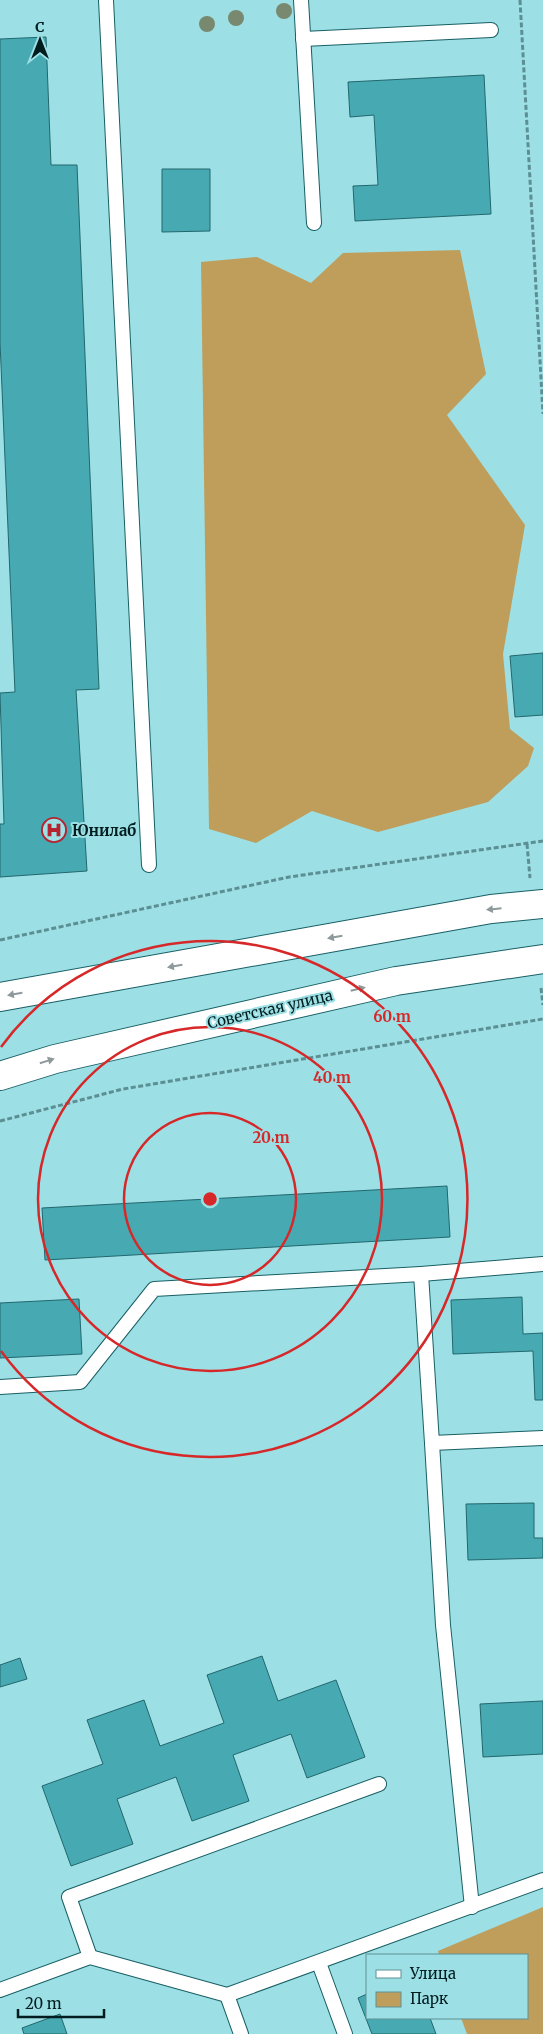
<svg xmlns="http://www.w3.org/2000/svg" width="543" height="2034" viewBox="0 0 543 2034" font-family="Merriweather,serif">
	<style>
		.green { fill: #bf9d5a }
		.building { fill: #47aab3; stroke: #22676d }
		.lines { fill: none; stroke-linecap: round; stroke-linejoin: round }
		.service-casing { stroke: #185f64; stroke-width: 16 }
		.tertiary-casing { stroke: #185f64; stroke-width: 30 }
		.path { stroke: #5c8f93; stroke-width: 3; stroke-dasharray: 5 2.5; stroke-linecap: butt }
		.service { stroke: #fff; stroke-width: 14 }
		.tertiary { stroke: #fff; stroke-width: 28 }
		.tree { fill: #78896f }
		.oneway { fill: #8d999a }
		.ring { fill: none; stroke: #d62828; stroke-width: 2.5 }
		.labels { text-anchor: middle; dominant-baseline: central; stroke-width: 4; stroke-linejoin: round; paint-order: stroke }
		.poi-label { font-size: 15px; font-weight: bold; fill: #011c1e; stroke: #9cdfe5; text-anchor: start }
		.street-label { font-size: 15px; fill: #011c1e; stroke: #9cdfe5 }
		.centre { fill: #d62828; stroke: #9cdfe5; stroke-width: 2.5 }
		.ring-label { font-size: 15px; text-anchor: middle; font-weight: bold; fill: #d62828; stroke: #9cdfe5; stroke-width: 4; stroke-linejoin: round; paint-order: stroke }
	</style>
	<rect width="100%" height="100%" fill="#9cdfe5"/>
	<!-- green -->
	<g class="green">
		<path d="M 460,250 L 486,374 L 447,415 L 525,525 L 503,654 L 510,729 L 534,748 L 528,766 L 488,802 L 378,832 L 312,811 L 256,843 L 209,829 L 201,262 L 257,257 L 311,283 L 343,253 Z"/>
		<path d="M 543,1907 L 543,2034 L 467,2034 L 461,2018 L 527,2018 L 527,1955 L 439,1955 L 438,1951 Z"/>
	</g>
	<!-- building -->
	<g class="building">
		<path d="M 46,37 L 51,165 L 77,165 L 99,689 L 76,690 L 87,871 L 0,877 L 0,824 L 4,824 L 0,693 L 15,692 L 0,342 L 0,39 Z"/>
		<path d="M 484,75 L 491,214 L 355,221 L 353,186 L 378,185 L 374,115 L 350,117 L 348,82 Z"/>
		<path d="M 162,169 L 210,169 L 210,231 L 162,232 Z"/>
		<path d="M 543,653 L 543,715 L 515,717 L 510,656 Z"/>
		<path d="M 447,1186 L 450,1237 L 45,1260 L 42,1208 Z"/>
		<path d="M 522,1297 L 523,1334 L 543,1333 L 543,1400 L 535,1400 L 533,1351 L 453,1354 L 451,1300 Z"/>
		<path d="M 79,1299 L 82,1354 L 0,1358 L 0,1303 Z"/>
		<path d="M 534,1503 L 534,1538 L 543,1538 L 543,1558 L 468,1560 L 466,1504 Z"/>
		<path d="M 262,1656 L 278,1701 L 336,1680 L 365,1757 L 307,1778 L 291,1734 L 233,1755 L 249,1801 L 192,1821 L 176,1777 L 117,1799 L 133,1844 L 71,1866 L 42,1786 L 103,1764 L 87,1720 L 144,1700 L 160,1746 L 224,1723 L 207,1675 Z"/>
		<path d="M 20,1658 L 27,1679 L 0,1687 L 0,1665 Z"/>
		<path d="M 543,1701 L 543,1754 L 483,1757 L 480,1704 Z"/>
		<path d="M 367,1994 L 367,2018 L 430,2018 L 436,2034 L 372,2034 L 358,1998 Z"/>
		<path d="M 60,2014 L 67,2034 L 24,2034 L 22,2028 Z"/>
	</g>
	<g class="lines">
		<defs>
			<g id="service">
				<path d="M 106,0 L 149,865"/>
				<path d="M 301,0 L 314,223"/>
				<path d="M 303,39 L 491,30"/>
				<path d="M 421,1274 L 543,1264"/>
				<path d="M 0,1387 L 80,1382 L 154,1289 L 421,1274 L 432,1443 L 543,1438"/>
				<path d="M 432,1443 L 443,1625 L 472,1907"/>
				<path d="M 90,1957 L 69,1897 L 379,1784"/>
				<path d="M 319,1963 L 345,2034"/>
				<path d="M 0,1990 L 90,1957 L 227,1995 L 543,1880"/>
				<path d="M 227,1995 L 241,2034"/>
			</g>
			<g id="tertiary">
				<path d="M 0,997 L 491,909 L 543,904"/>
				<path d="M 0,1076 L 55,1059 L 396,981 L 543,959"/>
			</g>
		</defs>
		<!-- service casing -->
		<use href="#service" class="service-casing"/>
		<!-- tertiary casing -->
		<use href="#tertiary" class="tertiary-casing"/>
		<!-- path -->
		<g class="path">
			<path d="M 520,0 L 543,414"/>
			<path d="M 527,844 L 530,878"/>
			<path d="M 0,940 L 289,877 L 543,841"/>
			<path d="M 541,988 L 543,1005"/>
			<path d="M 0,1121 L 123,1089 L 543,1019"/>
		</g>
		<!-- service -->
		<use href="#service" class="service"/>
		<!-- tertiary -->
		<use href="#tertiary" class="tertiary"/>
	</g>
	<!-- trees -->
	<g class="tree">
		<circle cx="284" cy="11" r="8"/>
		<circle cx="236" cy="18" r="8"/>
		<circle cx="207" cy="24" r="8"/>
	</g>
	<!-- one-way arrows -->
	<defs><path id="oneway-solid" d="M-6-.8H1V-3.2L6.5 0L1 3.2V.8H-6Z" transform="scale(1.25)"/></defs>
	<g class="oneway">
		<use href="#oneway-solid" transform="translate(494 909) rotate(174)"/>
		<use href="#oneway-solid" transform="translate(335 937) rotate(170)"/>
		<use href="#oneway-solid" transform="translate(175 966) rotate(170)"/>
		<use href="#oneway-solid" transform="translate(358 989) rotate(-13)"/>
		<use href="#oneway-solid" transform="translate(15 994) rotate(170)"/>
		<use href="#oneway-solid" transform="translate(47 1061) rotate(-17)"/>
	</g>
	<!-- distance rings -->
	<g class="ring">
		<circle cx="210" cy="1199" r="86"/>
		<circle cx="210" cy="1199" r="172"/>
		<path d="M1 1047A258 258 0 1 1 1 1351"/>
	</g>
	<!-- icons -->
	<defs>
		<symbol id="hospital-ring" viewBox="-11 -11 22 22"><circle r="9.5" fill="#9cdfe5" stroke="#b4232f" stroke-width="1.5"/><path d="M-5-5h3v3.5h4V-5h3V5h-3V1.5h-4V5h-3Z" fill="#b4232f"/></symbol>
	</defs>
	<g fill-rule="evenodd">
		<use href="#hospital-ring" x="40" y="816" width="28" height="28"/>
	</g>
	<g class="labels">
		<!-- poi labels -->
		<g class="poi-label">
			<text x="72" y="830">Юнилаб</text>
		</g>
		<!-- street labels -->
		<g class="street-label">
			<text transform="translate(270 1009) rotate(-13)">Советская улица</text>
		</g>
	</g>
	<circle cx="210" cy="1199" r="8" class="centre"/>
	<g class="ring-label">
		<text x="392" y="1022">60 m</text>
		<text x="332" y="1083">40 m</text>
		<text x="271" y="1143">20 m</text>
	</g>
	<!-- legend -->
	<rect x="366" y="1954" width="162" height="65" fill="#9cdfe5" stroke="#5e9195"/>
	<rect x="376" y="1970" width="25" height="8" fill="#ffffff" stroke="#5e9195"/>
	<text x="410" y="1979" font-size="15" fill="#011c1e">Улица</text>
	<rect x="376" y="1992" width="25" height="15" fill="#bf9d5a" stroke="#5e9195"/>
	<text x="410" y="2004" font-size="15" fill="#011c1e">Парк</text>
	<!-- north arrow -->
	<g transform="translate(40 40)" stroke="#9cdfe5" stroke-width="4" paint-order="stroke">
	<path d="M0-4L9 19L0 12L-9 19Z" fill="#011c1e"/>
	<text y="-8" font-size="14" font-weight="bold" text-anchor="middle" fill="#011c1e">С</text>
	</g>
	<!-- scale -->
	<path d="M18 2009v8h86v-8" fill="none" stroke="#011c1e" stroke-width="2.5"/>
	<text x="25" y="2009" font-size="15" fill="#011c1e" stroke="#9cdfe5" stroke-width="4" paint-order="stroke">20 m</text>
</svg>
